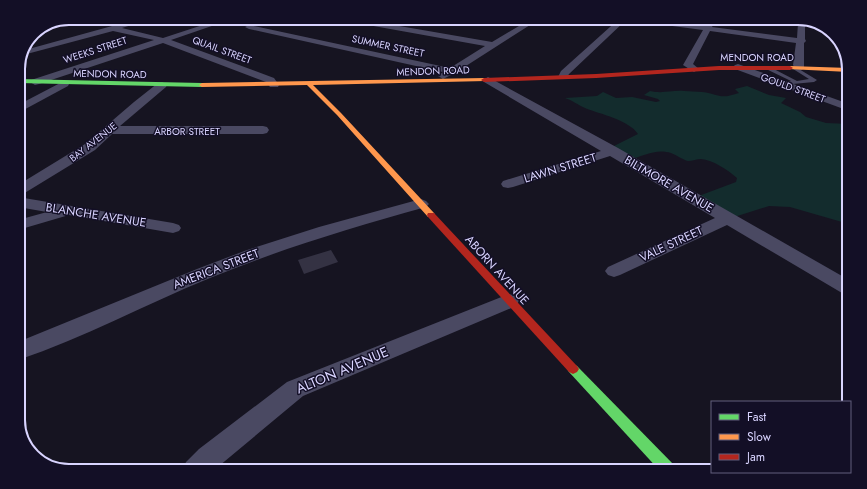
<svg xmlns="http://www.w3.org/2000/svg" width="867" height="489" viewBox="0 0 867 489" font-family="Jost,sans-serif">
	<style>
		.green { fill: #132c2d }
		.building { fill: #343243 }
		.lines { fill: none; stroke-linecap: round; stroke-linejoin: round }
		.lane { fill: #4a4962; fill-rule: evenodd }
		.street { fill: #4a4962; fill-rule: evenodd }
		.fast { fill: #63d668; fill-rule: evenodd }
		.slow { fill: #ff974d; fill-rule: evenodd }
		.jam { fill: #b3261e; fill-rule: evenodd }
		.labels { text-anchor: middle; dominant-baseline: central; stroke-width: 3; stroke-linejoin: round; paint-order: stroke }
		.far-street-label { font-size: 10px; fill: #d9d4ff; stroke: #130f26 }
		.street-label { font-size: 12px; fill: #d9d4ff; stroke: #130f26 }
		.near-street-label { font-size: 14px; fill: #d9d4ff; stroke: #130f26 }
		.rim { fill: none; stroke: #d9d4ff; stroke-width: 2 }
	</style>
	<rect width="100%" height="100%" fill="#161421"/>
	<!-- green -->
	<path class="green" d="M 747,86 L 769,95 L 786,98 L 781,103 L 800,112 L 806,117 L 826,123 L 849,124 L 849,224 L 790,207 L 769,206 L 731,218 L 696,197 L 736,182 L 737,178 C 728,170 713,160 701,159 C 697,159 692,161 688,161 C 683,160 677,155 671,153 C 657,148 642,156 629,160 L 608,149 L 638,134 C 629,120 600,114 585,108 C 578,105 572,100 565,98 L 597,96 L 603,92 L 616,98 L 632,97 L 656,102 L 660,101 L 658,99 L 644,95 L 650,91 C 663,94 671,90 684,91 C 690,91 696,92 702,92 C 720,94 718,100 739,93 L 735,89 Z"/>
	<!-- building -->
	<path class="building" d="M 331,250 L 338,262 L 304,274 L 298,260 Z"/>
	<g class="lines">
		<!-- lane -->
		<path class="lane" d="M 764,66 L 768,66 L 797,81 L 809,79 L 790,67 L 794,66 L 817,80 L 814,82 L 782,85 L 782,83 L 791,81 L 764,68 Z"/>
		<!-- street -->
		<g class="street">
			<path d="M 141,18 L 153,18 L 122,28 L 163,38 L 224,18 L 235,18 L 171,40 L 274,78 L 279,85 L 278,87 L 270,87 L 266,82 L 163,43 L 39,84 L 35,85 L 30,82 L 31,80 L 154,40 L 113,31 L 23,55 L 25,50 Z"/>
			<path d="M 336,18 L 353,18 L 492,42 L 519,26 L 482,20 L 478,18 L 496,18 L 524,22 L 532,18 L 541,18 L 455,73 L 443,79 L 438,76 L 443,72 L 249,29 L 245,27 L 249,25 L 450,68 L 485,46 L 340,20 Z"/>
			<path d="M 620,18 L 645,18 L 705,26 L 709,18 L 713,18 L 716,20 L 712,27 L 797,38 L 798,23 L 799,21 L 805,21 L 805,39 L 806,41 L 804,43 L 804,68 L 802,70 L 796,70 L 793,65 L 796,43 L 710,31 L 693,64 L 699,69 L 694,72 L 683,65 L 703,30 L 626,20 L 569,74 L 566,79 L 560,79 L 558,77 L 561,71 Z"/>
			<path d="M 738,64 L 849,104 L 849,111 L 735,69 L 733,67 L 735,65 Z"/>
			<path d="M 488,77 L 618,148 L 849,280 L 849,295 L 842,293 L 727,225 L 620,275 L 614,277 L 608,275 L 605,271 L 608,267 L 715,218 L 610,156 L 513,187 L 508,188 L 503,187 L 501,184 L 503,181 L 601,151 L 484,82 L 483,80 Z"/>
			<path d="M 64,81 L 69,84 L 68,86 L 18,113 L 18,105 Z"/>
			<path d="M 162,82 L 167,85 L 166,87 L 120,126 L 263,126 L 267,127 L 269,130 L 267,133 L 263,134 L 112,134 L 95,150 L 23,194 L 18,195 L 18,185 L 85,144 L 134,102 L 158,83 Z"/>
			<path d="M 18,197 L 173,223 L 179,225 L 181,228 L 179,231 L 173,233 L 69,215 L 18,230 L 18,220 L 47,212 L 18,207 Z"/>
			<path d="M 421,199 L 426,201 L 429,204 L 426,207 C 353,227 281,249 210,278 C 146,304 84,338 18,360 L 18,342 L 197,269 L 247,250 L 319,227 Z"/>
			<path d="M 509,294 L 516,296 L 519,301 L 516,306 L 303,396 L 213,471 L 182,471 L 186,462 L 199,449 L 287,382 Z"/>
		</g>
		<!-- fast -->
		<g class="fast">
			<path d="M 18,79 L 202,83 L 205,85 L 202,87 L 18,83 Z"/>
			<path d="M 573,364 L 577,366 L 675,466 L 677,471 L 660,471 L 569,372 L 567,369 L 569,366 Z"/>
		</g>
		<!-- slow -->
		<g class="slow">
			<path d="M 790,66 L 849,68 L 849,72 L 788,69 L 787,68 Z"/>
			<path d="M 484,78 L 487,80 L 486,81 L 313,85 L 341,113 L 434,213 L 435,215 L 434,217 L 428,217 L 337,115 L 307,85 L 202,87 L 199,85 L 202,83 Z"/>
		</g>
		<!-- jam -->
		<g class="jam">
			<path d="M 719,66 L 790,66 L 793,68 L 790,70 L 719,70 L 596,78 L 484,82 L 481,80 L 484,78 L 596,74 Z"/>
			<path d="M 428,213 L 434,213 L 577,366 L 579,369 L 577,372 L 573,374 L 569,372 L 428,217 L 427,215 Z"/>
		</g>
	</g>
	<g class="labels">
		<!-- far-street labels -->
		<g class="far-street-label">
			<text transform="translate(388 46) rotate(12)">SUMMER STREET</text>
			<text transform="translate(95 50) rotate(-18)">WEEKS STREET</text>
			<text transform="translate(222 50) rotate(20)">QUAIL STREET</text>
			<text x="757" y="57">MENDON ROAD</text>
			<text transform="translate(433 71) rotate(-2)">MENDON ROAD</text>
			<text transform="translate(110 74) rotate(1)">MENDON ROAD</text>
			<text transform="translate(793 88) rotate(20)">GOULD STREET</text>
			<text x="187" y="131">ARBOR STREET</text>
			<text transform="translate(93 142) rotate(-38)">BAY AVENUE</text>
		</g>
		<!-- street labels -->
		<g class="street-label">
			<text transform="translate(560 168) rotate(-17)">LAWN STREET</text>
			<text transform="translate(669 184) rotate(30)">BILTMORE AVENUE</text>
			<text transform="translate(96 215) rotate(9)">BLANCHE AVENUE</text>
			<text transform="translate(671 244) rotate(-25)">VALE STREET</text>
			<text transform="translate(216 269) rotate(-21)">AMERICA STREET</text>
			<text transform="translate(497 270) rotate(48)">ABORN AVENUE</text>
		</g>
		<!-- near-street labels -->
		<g class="near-street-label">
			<text transform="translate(342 370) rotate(-23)">ALTON AVENUE</text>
		</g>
	</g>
	<!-- crop -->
	<path d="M0 0H867V489H0ZM69 25H798A44 44 0 0 1 842 69V420A44 44 0 0 1 798 464H69A44 44 0 0 1 25 420V69A44 44 0 0 1 69 25Z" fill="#130f26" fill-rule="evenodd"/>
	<path class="rim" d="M69 25H798A44 44 0 0 1 842 69V420A44 44 0 0 1 798 464H69A44 44 0 0 1 25 420V69A44 44 0 0 1 69 25Z"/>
	<!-- legend -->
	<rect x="711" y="401" width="140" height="72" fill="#130f26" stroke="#625e7d"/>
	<rect x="719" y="414" width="20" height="6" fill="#63d668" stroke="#625e7d"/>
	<text x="747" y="421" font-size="12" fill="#d9d4ff">Fast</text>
	<rect x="719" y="434" width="20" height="6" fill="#ff974d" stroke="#625e7d"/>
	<text x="747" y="441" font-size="12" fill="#d9d4ff">Slow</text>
	<rect x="719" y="454" width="20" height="6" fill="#b3261e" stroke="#625e7d"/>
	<text x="747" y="461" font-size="12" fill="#d9d4ff">Jam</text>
</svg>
